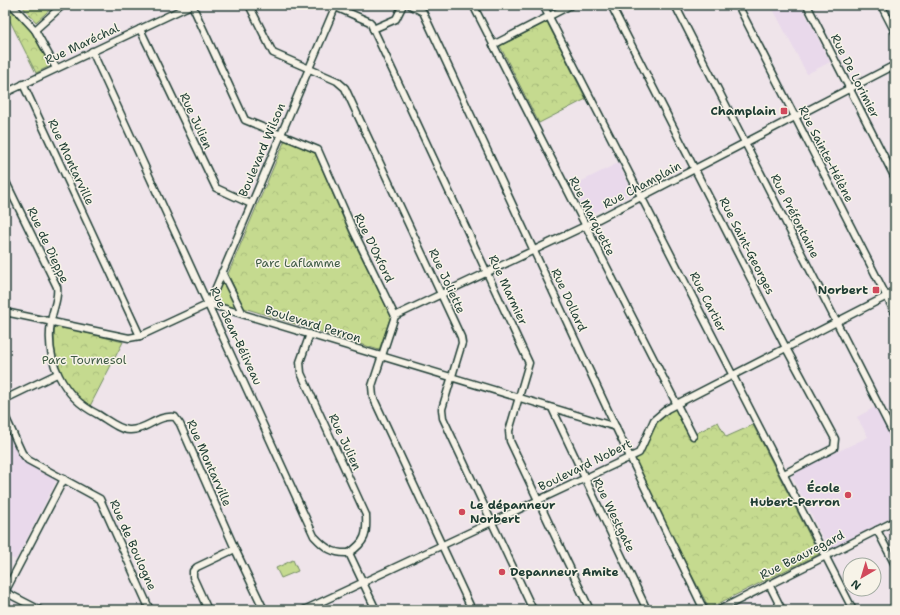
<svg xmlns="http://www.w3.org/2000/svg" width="900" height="615" viewBox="0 0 900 615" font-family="'Shantell Sans',sans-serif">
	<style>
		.built { fill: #e9d9eb }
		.green { fill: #c5da8f; stroke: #728c62 }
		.forest { fill: url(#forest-crowns); stroke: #728c62 }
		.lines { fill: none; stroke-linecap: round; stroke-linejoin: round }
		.minor-casing { stroke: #1f3d34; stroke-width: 9 }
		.minor { stroke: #f7f3e8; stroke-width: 6 }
		.poi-dot { fill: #d1495b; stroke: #f7f3e8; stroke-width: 1.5 }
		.labels { text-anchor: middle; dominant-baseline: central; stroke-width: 3; stroke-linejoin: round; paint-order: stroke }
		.street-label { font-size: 12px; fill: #1f3d34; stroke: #f7f3e8 }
		.poi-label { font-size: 12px; font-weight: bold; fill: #1f3d34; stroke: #f7f3e8; text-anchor: end }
		.park-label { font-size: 12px; fill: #405c46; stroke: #f7f3e8 }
	</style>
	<defs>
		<pattern id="forest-crowns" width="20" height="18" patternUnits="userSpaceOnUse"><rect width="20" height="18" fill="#c5da8f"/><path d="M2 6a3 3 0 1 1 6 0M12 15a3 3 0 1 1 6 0" fill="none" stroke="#a9bc7c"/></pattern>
	</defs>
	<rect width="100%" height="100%" fill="#efe4ea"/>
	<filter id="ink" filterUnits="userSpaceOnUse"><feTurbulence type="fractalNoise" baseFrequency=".025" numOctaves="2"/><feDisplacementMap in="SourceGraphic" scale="8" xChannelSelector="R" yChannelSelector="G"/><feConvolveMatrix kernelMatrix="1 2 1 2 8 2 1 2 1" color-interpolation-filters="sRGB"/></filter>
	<g filter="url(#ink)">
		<!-- built -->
		<g class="built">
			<path d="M 771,5 L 801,5 L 830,62 L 807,74 Z"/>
			<path d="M 618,163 L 633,193 L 588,216 L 572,186 Z"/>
			<path d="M 875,407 L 895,444 L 895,515 L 829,550 L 791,474 L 868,437 L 857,417 Z"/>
			<path d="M 5,425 L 23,461 L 57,479 L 16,560 L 5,555 Z"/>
		</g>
		<!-- green -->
		<g class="green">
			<path d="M 222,272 L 243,314 L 209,304 Z"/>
			<path d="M 293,560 L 298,571 L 281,578 L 276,568 Z"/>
		</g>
		<!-- forest -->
		<g class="forest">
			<path d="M 21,5 L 55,5 L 36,22 Z"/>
			<path d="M 12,11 L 32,32 L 50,66 L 36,73 L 7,15 Z"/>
			<path d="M 547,22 L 586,99 L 539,123 L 500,46 Z"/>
			<path d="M 285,140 L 315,153 L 350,234 L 391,316 L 379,350 L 244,308 L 228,274 Z"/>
			<path d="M 55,325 L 123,342 L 90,406 C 61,387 51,358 55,325 Z"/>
			<path d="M 677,403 L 693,435 L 718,422 L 726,437 L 753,425 L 819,554 L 709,608 L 630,457 C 651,447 644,443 653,425 C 658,417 670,410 677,403 Z"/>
		</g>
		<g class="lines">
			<defs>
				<g id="minor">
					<path d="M 12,5 L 35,30 L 56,68"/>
					<path d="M 192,5 L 245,120 L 318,150 L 354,232 L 395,316 L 372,386 L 373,397 L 472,610"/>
					<path d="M 249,5 L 273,53 L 337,81 L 345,88 L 461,337 L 462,343 L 442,409 L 443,418 L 533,610"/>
					<path d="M 331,5 L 370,22 L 529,363 L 509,431 L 510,441 L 590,610"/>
					<path d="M 410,5 L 423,12 L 618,432 L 704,610"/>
					<path d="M 473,5 L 693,436"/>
					<path d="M 543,5 L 853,610"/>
					<path d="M 611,5 L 786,348 L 835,439 L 834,448 L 784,474"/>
					<path d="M 675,5 L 895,437"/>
					<path d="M 738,5 L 895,313"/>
					<path d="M 807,5 L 895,178"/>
					<path d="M 881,5 L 895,32"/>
					<path d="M 140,29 L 216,188 L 251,204"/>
					<path d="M 373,29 L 396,19 L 403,5"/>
					<path d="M 35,30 L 63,5"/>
					<path d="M 493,45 L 571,5"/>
					<path d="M 92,51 L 314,536 C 325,548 333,554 349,553 L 376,610"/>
					<path d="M 23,84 L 140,336"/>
					<path d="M 5,93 L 191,5"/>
					<path d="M 5,180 L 57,287 C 59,299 52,310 51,322 C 45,360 63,397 97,414 C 106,419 119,430 129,430 C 146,431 158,414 175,417 L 180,424 L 235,549 L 264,610"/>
					<path d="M 222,272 L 243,314"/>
					<path d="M 209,304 L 336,5"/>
					<path d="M 5,312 L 129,338 L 140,336 L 209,304 L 616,427"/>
					<path d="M 395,316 L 585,226 L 895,65"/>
					<path d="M 310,334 L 300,362 L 301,373 L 366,515 C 367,534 366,542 349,553"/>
					<path d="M 5,399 L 57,374"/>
					<path d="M 552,408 L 647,610"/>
					<path d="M 5,416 L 22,453 L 28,460 L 100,499 L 150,610"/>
					<path d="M 877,530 L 895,565"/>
					<path d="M 769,584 L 782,610"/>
					<path d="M 5,592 L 64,479"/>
					<path d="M 5,592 L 40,610"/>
					<path d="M 208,610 L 193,577 L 193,571 L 197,567 L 235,549"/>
					<path d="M 304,610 L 639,453 L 654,420 L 667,409 L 895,292"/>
					<path d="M 719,610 L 895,521"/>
				</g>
			</defs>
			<!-- minor casing -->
			<use href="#minor" class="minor-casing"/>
			<!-- minor -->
			<use href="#minor" class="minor"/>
		</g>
	</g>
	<!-- markers -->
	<g class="poi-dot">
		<rect x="780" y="107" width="8" height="8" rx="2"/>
		<rect x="872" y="286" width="8" height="8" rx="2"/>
		<circle cx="848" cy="495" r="4"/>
		<circle cx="462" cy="512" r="4"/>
		<circle cx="502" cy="572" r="4"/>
	</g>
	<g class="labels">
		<!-- street labels -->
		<g class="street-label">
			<text transform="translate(82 44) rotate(-25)">Rue Maréchal</text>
			<text transform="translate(855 76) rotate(63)">Rue De Lorimier</text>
			<text transform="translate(196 121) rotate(65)">Rue Julien</text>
			<text transform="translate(262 150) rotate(-67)">Boulevard Wilson</text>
			<text transform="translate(826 154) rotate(63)">Rue Sainte-Hélène</text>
			<text transform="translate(71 162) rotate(65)">Rue Montarville</text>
			<text transform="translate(642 185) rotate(-28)">Rue Champlain</text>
			<text transform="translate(592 216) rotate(63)">Rue Marquette</text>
			<text transform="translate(795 216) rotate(63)">Rue Préfontaine</text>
			<text transform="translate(48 245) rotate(65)">Rue de Dieppe</text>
			<text transform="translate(747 246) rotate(63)">Rue Saint-Georges</text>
			<text transform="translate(374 248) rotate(64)">Rue D'Oxford</text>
			<text transform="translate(447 281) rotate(65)">Rue Joliette</text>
			<text transform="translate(508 290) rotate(65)">Rue Marmier</text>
			<text transform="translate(569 300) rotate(65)">Rue Dollard</text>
			<text transform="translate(708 302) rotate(63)">Rue Cartier</text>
			<text transform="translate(313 324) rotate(17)">Boulevard Perron</text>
			<text transform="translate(236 336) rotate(65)">Rue Jean-Béliveau</text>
			<text transform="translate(345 442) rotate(65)">Rue Julien</text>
			<text transform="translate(209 463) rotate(66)">Rue Montarville</text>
			<text transform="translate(585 465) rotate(-26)">Boulevard Nobert</text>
			<text transform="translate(614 515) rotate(64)">Rue Westgate</text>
			<text transform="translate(133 545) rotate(66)">Rue de Boulogne</text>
			<text transform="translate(802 555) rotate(-27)">Rue Beauregard</text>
		</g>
		<!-- poi labels -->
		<g class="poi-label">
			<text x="776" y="111">Champlain</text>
			<text x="868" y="290">Norbert</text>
			<text x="840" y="488">École<tspan x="840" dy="14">Hubert-Perron</tspan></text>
			<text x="470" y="505" text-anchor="start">Le dépanneur<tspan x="470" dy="14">Norbert</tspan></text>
			<text x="510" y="572" text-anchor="start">Depanneur Amite</text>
		</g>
		<!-- park labels -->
		<g class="park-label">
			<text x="298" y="263">Parc Laflamme</text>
			<text x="84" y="360">Parc Tournesol</text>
		</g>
	</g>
	<!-- margin -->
	<rect width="900" height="615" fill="none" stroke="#f7f3e8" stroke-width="20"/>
	<rect x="10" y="10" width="880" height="595" fill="none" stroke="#1f3d34" stroke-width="1.5" filter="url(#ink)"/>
	<!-- north arrow -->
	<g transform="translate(862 577) rotate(218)"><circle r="19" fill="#f7f3e8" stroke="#a1aaa0"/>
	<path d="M0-3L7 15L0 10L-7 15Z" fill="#d1495b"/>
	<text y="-6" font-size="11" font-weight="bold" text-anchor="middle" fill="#1f3d34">N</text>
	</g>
</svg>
